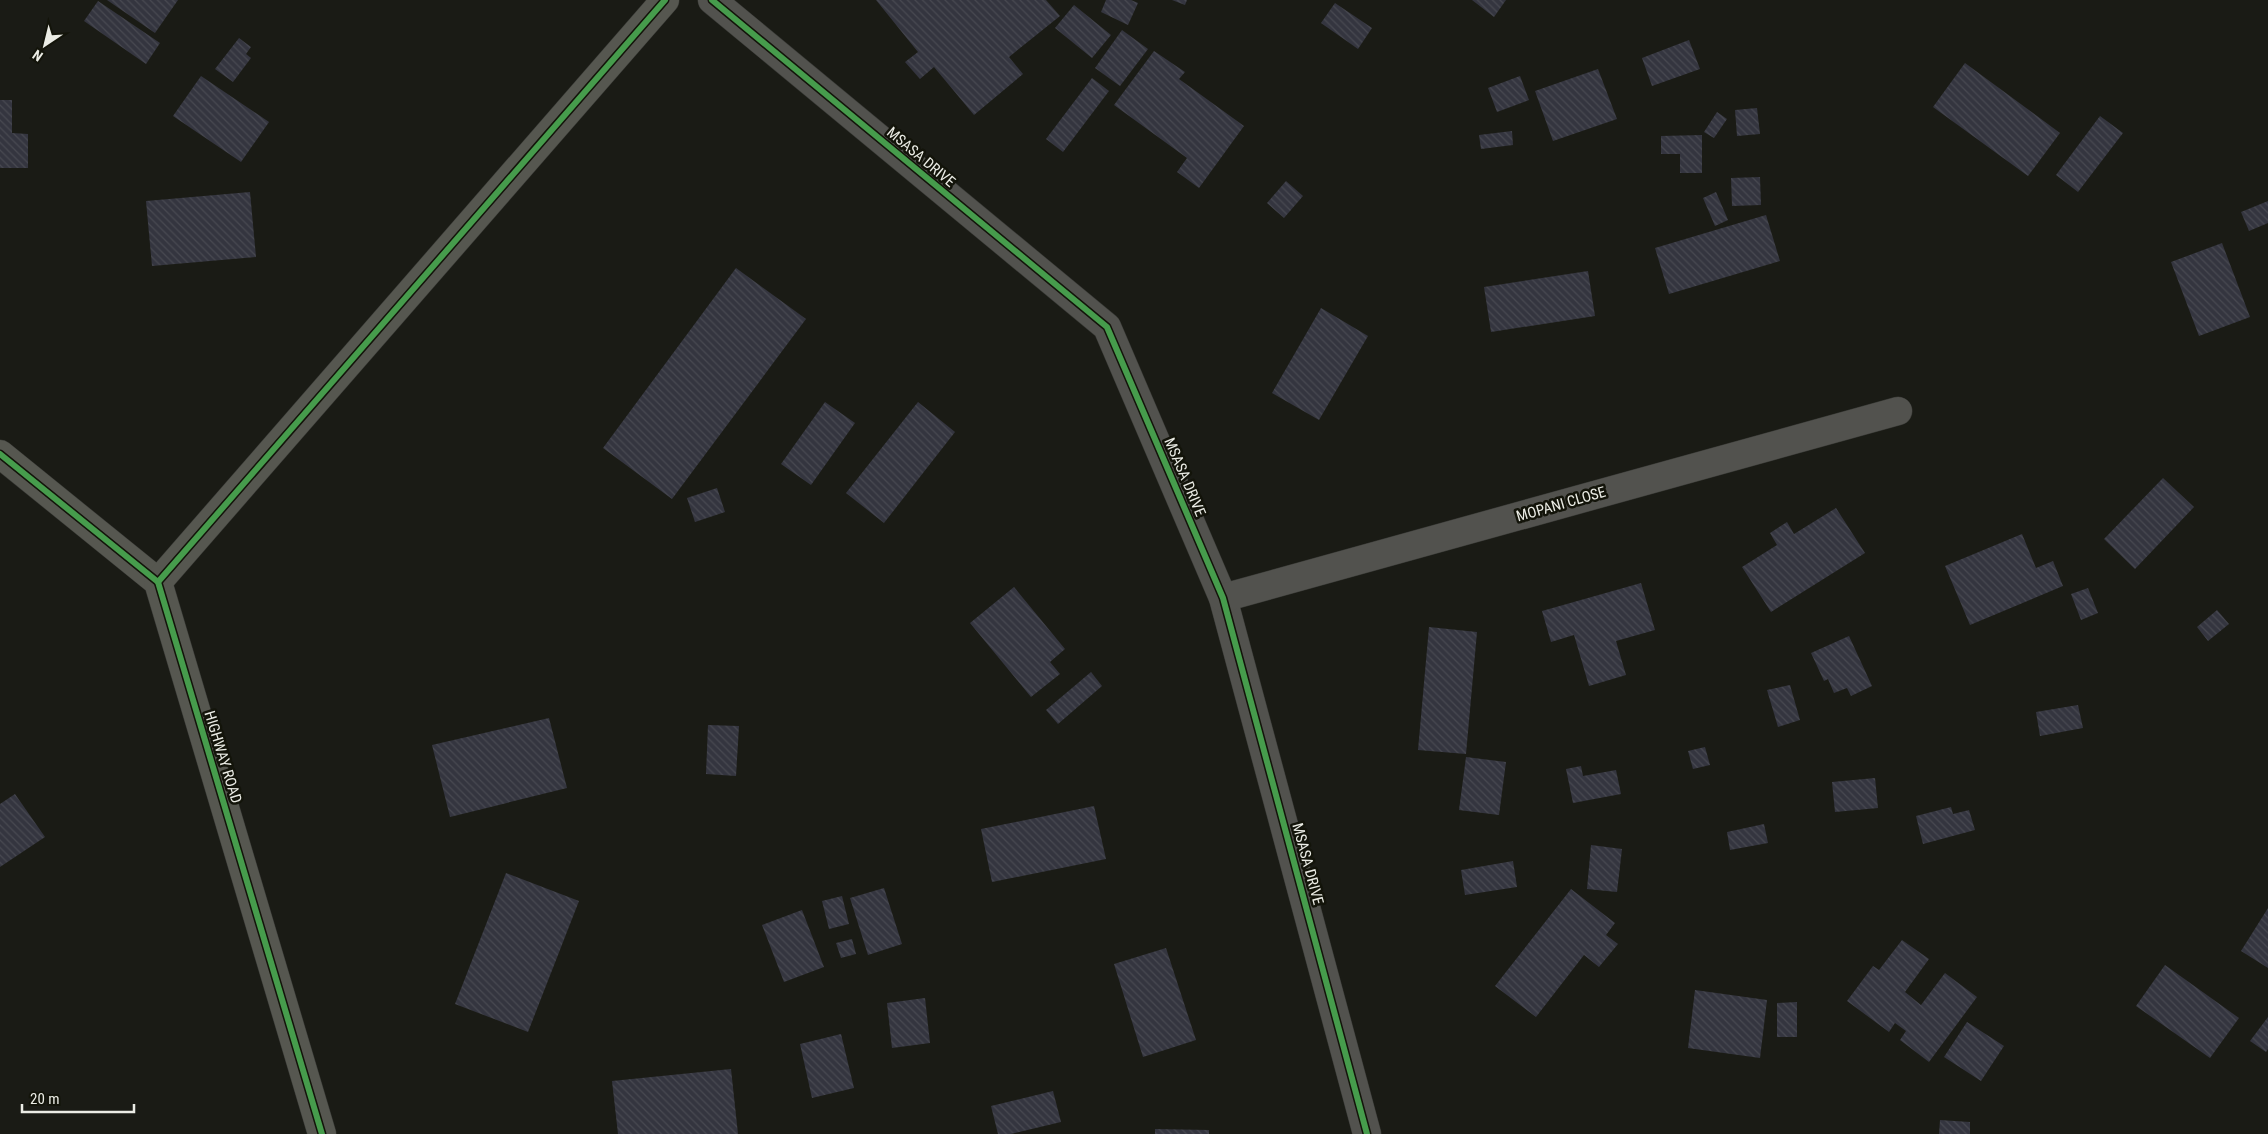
<svg xmlns="http://www.w3.org/2000/svg" width="2268" height="1134" viewBox="0 0 2268 1134" font-family="'Roboto Condensed',sans-serif">
	<style>
		.building { fill: url(#building-back-hatch) }
		.lines { fill: none; stroke-linecap: round; stroke-linejoin: round }
		.street-casing { stroke: #363733; stroke-width: 29 }
		.secondary-casing { stroke: #363733; stroke-width: 29 }
		.street { stroke: #52524e; stroke-width: 28 }
		.secondary { stroke: #565750; stroke-width: 28 }
		.cycleway-casing { stroke: #13140a; stroke-width: 9 }
		.cycleway { stroke: #469c4c; stroke-width: 6 }
		.labels { text-anchor: middle; dominant-baseline: central; stroke-width: 5; stroke-linejoin: round; paint-order: stroke }
		.street-label { font-size: 15px; fill: #ebece5; stroke: #13140a }
	</style>
	<defs>
		<pattern id="building-back-hatch" width="6" height="6" patternUnits="userSpaceOnUse" patternTransform="scale(1.25)"><rect width="6" height="6" fill="#34353f"/><path d="M-1 5l2 2M0 0l6 6M5-1l2 2" fill="none" stroke="#484951"/></pattern>
	</defs>
	<rect width="100%" height="100%" fill="#1a1b15"/>
	<!-- building -->
	<g class="building">
		<path d="M 107,0 L 178,0 L 155,33 Z"/>
		<path d="M 876,0 L 1046,0 L 1060,16 L 1009,57 L 1023,74 L 974,115 L 934,67 L 920,79 L 905,62 L 918,52 Z"/>
		<path d="M 1106,0 L 1131,0 L 1138,3 L 1128,25 L 1101,12 Z"/>
		<path d="M 1172,0 L 1187,0 L 1185,5 Z"/>
		<path d="M 1472,0 L 1506,0 L 1494,17 Z"/>
		<path d="M 98,1 L 160,43 L 146,64 L 84,21 Z"/>
		<path d="M 1335,3 L 1372,28 L 1358,49 L 1321,23 Z"/>
		<path d="M 1074,5 L 1111,35 L 1092,58 L 1055,28 Z"/>
		<path d="M 1122,30 L 1148,49 L 1120,86 L 1095,68 Z"/>
		<path d="M 239,38 L 251,47 L 246,54 L 251,58 L 233,82 L 215,69 Z"/>
		<path d="M 1689,40 L 1700,69 L 1652,86 L 1642,58 Z"/>
		<path d="M 1154,51 L 1185,72 L 1179,79 L 1244,126 L 1199,188 L 1177,172 L 1187,158 L 1114,105 Z"/>
		<path d="M 1965,63 L 2060,133 L 2028,176 L 1933,107 Z"/>
		<path d="M 1598,69 L 1617,119 L 1553,141 L 1535,91 Z"/>
		<path d="M 201,76 L 269,122 L 241,162 L 173,116 Z"/>
		<path d="M 1520,76 L 1529,100 L 1497,112 L 1488,88 Z"/>
		<path d="M 1092,78 L 1109,91 L 1063,152 L 1046,139 Z"/>
		<path d="M 0,100 L 12,100 L 12,133 L 28,134 L 28,168 L 0,168 Z"/>
		<path d="M 1757,108 L 1760,134 L 1737,136 L 1735,110 Z"/>
		<path d="M 1717,112 L 1727,119 L 1714,138 L 1704,132 Z"/>
		<path d="M 2100,116 L 2123,133 L 2078,192 L 2056,175 Z"/>
		<path d="M 1512,131 L 1513,145 L 1481,149 L 1479,135 Z"/>
		<path d="M 1702,135 L 1702,173 L 1680,173 L 1680,154 L 1661,154 L 1661,136 Z"/>
		<path d="M 1760,177 L 1761,205 L 1732,206 L 1731,178 Z"/>
		<path d="M 1286,181 L 1303,196 L 1284,218 L 1267,203 Z"/>
		<path d="M 250,192 L 256,257 L 152,266 L 146,201 Z"/>
		<path d="M 1716,192 L 1728,220 L 1715,226 L 1703,198 Z"/>
		<path d="M 2268,201 L 2268,223 L 2249,231 L 2241,212 Z"/>
		<path d="M 1766,215 L 1780,261 L 1669,294 L 1655,248 Z"/>
		<path d="M 2222,243 L 2250,317 L 2199,336 L 2171,262 Z"/>
		<path d="M 736,268 L 806,319 L 672,499 L 603,448 Z"/>
		<path d="M 1588,271 L 1595,316 L 1491,332 L 1484,287 Z"/>
		<path d="M 1321,308 L 1368,336 L 1319,420 L 1272,393 Z"/>
		<path d="M 825,402 L 855,423 L 811,485 L 781,464 Z"/>
		<path d="M 918,402 L 955,432 L 884,523 L 846,493 Z"/>
		<path d="M 2163,478 L 2194,507 L 2135,569 L 2104,539 Z"/>
		<path d="M 717,488 L 725,512 L 695,522 L 687,498 Z"/>
		<path d="M 1836,508 L 1865,553 L 1771,612 L 1742,567 L 1777,545 L 1770,533 L 1787,522 L 1794,534 Z"/>
		<path d="M 2022,534 L 2036,568 L 2053,561 L 2063,586 L 1970,625 L 1945,566 Z"/>
		<path d="M 1641,583 L 1655,630 L 1616,641 L 1626,675 L 1589,686 L 1574,635 L 1551,642 L 1542,611 Z"/>
		<path d="M 1014,587 L 1065,649 L 1050,662 L 1060,674 L 1031,697 L 970,623 Z"/>
		<path d="M 2088,588 L 2098,613 L 2081,620 L 2071,594 Z"/>
		<path d="M 2217,610 L 2229,624 L 2208,641 L 2197,627 Z"/>
		<path d="M 1429,627 L 1477,632 L 1466,754 L 1418,750 Z"/>
		<path d="M 1849,636 L 1872,686 L 1851,696 L 1847,688 L 1834,693 L 1828,679 L 1824,681 L 1811,653 Z"/>
		<path d="M 1091,672 L 1102,686 L 1058,724 L 1046,710 Z"/>
		<path d="M 1790,685 L 1800,720 L 1778,727 L 1767,690 Z"/>
		<path d="M 2078,705 L 2083,728 L 2040,736 L 2036,712 Z"/>
		<path d="M 549,718 L 567,788 L 450,817 L 432,745 Z"/>
		<path d="M 708,725 L 739,726 L 736,776 L 706,774 Z"/>
		<path d="M 1705,747 L 1710,765 L 1693,769 L 1688,751 Z"/>
		<path d="M 1466,757 L 1506,762 L 1499,815 L 1459,810 Z"/>
		<path d="M 1581,766 L 1583,776 L 1616,770 L 1621,794 L 1573,803 L 1566,769 Z"/>
		<path d="M 1875,778 L 1878,808 L 1835,812 L 1832,782 Z"/>
		<path d="M 15,794 L 45,837 L 0,867 L 0,804 Z"/>
		<path d="M 1094,806 L 1106,859 L 992,882 L 981,829 Z"/>
		<path d="M 1951,807 L 1953,814 L 1969,810 L 1975,830 L 1923,844 L 1916,816 Z"/>
		<path d="M 1764,824 L 1768,843 L 1730,850 L 1727,832 Z"/>
		<path d="M 1591,845 L 1622,849 L 1617,892 L 1587,889 Z"/>
		<path d="M 1513,861 L 1517,887 L 1465,895 L 1461,870 Z"/>
		<path d="M 506,873 L 579,901 L 528,1032 L 455,1004 Z"/>
		<path d="M 884,888 L 902,944 L 868,955 L 850,898 Z"/>
		<path d="M 1571,889 L 1615,923 L 1606,935 L 1618,944 L 1599,967 L 1584,955 L 1536,1017 L 1495,986 Z"/>
		<path d="M 842,896 L 849,924 L 829,929 L 822,901 Z"/>
		<path d="M 2268,908 L 2268,968 L 2241,951 Z"/>
		<path d="M 802,910 L 824,967 L 784,982 L 762,925 Z"/>
		<path d="M 852,939 L 856,954 L 841,958 L 836,943 Z"/>
		<path d="M 1902,940 L 1929,959 L 1905,992 L 1921,1005 L 1945,973 L 1977,997 L 1929,1062 L 1900,1040 L 1906,1031 L 1895,1023 L 1889,1032 L 1847,1001 L 1873,966 L 1879,970 Z"/>
		<path d="M 1166,948 L 1196,1040 L 1143,1057 L 1114,964 Z"/>
		<path d="M 2165,965 L 2239,1018 L 2210,1058 L 2136,1006 Z"/>
		<path d="M 1695,990 L 1767,1000 L 1760,1058 L 1688,1048 Z"/>
		<path d="M 925,998 L 930,1043 L 892,1048 L 887,1003 Z"/>
		<path d="M 1797,1002 L 1797,1037 L 1777,1037 L 1777,1003 Z"/>
		<path d="M 2268,1017 L 2268,1049 L 2266,1052 L 2250,1041 Z"/>
		<path d="M 1967,1022 L 2004,1046 L 1981,1081 L 1944,1057 Z"/>
		<path d="M 841,1034 L 854,1088 L 812,1098 L 800,1044 Z"/>
		<path d="M 731,1069 L 738,1134 L 618,1134 L 612,1081 Z"/>
		<path d="M 1053,1091 L 1061,1122 L 1011,1134 L 998,1134 L 991,1106 Z"/>
		<path d="M 1940,1120 L 1970,1122 L 1970,1134 L 1939,1134 Z"/>
		<path d="M 1155,1129 L 1209,1130 L 1209,1134 L 1155,1134 Z"/>
	</g>
	<g class="lines">
		<defs>
			<g id="street">
				<path d="M 712,0 L 1107,327 L 1223,598 L 1367,1134"/>
				<path d="M 1223,598 L 1898,411"/>
			</g>
			<g id="secondary">
				<path d="M 0,454 L 158,582 L 322,1134"/>
				<path d="M 158,582 L 665,0"/>
			</g>
		</defs>
		<!-- street casing -->
		<use href="#street" class="street-casing"/>
		<!-- secondary casing -->
		<use href="#secondary" class="secondary-casing"/>
		<!-- street -->
		<use href="#street" class="street"/>
		<!-- secondary -->
		<use href="#secondary" class="secondary"/>
		<defs>
			<g id="cycleway">
				<path d="M 712,0 L 1107,327 L 1223,598 L 1367,1134"/>
				<path d="M 0,454 L 158,582 L 322,1134"/>
				<path d="M 158,582 L 665,0"/>
			</g>
		</defs>
		<!-- cycleway casing -->
		<use href="#cycleway" class="cycleway-casing"/>
		<!-- cycleway -->
		<use href="#cycleway" class="cycleway"/>
	</g>
	<g class="labels">
		<!-- street labels -->
		<g class="street-label">
			<text transform="translate(921 157) rotate(40)">MSASA DRIVE</text>
			<text transform="translate(1185 477) rotate(67)">MSASA DRIVE</text>
			<text transform="translate(1561 504) rotate(-16)">MOPANI CLOSE</text>
			<text transform="translate(223 757) rotate(73)">HIGHWAY ROAD</text>
			<text transform="translate(1308 864) rotate(75)">MSASA DRIVE</text>
		</g>
	</g>
	<!-- north arrow -->
	<g transform="translate(45 45) rotate(215)" stroke="#13140a" stroke-width="4" paint-order="stroke">
	<path d="M0-4L9 19L0 12L-9 19Z" fill="#ebece5"/>
	<text y="-8" font-size="14" font-weight="bold" text-anchor="middle" fill="#ebece5">N</text>
	</g>
	<!-- scale -->
	<path d="M22 1104v8h112v-8" fill="none" stroke="#ebece5" stroke-width="2.5"/>
	<text x="30" y="1104" font-size="15" fill="#ebece5" stroke="#13140a" stroke-width="4" paint-order="stroke">20 m</text>
</svg>
